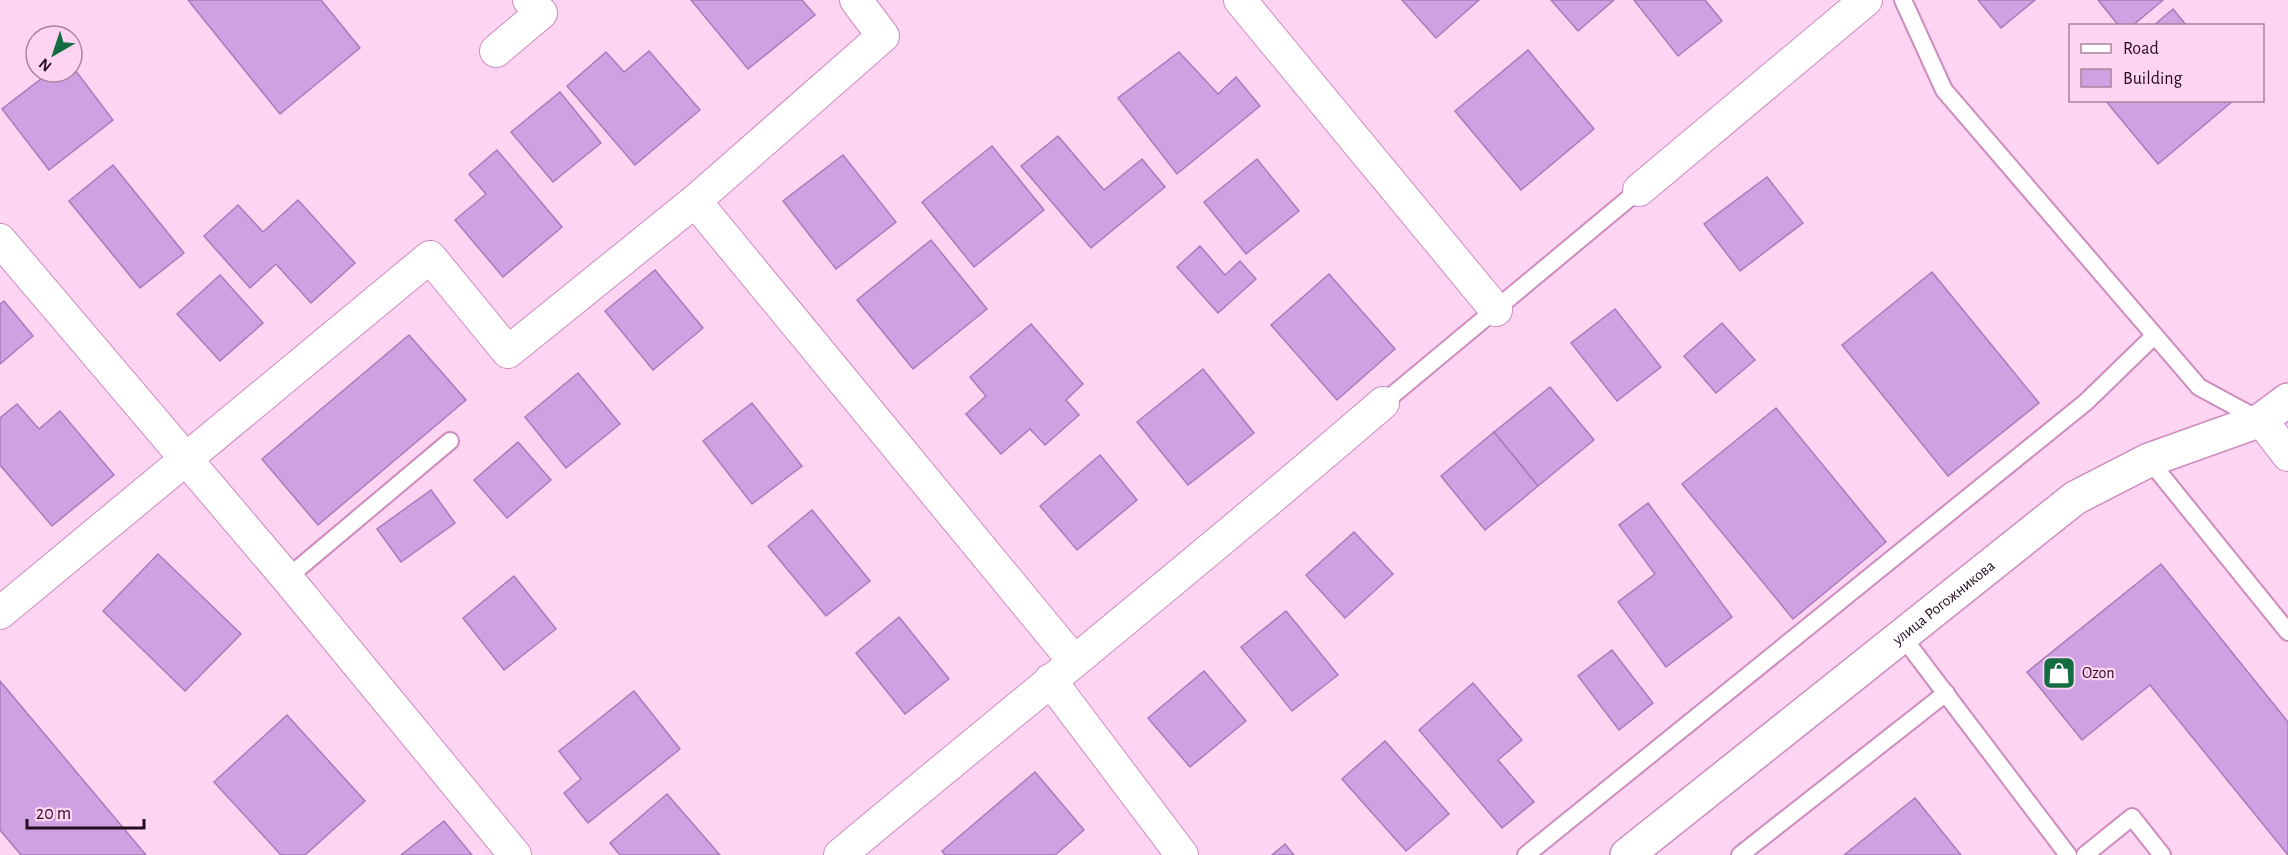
<svg xmlns="http://www.w3.org/2000/svg" width="2288" height="855" viewBox="0 0 2288 855" font-family="'Alegreya Sans',sans-serif">
	<style>
		.building { fill: #cea1e2; stroke: #a87bba; stroke-width: 1.5 }
		.lines { fill: none; stroke-linecap: round; stroke-linejoin: round }
		.service-casing { stroke: #cd8bbe; stroke-width: 20 }
		.minor-casing { stroke: #cd8bbe; stroke-width: 34 }
		.tertiary-casing { stroke: #cd8bbe; stroke-width: 36 }
		.service { stroke: #fff; stroke-width: 16 }
		.minor { stroke: #fff; stroke-width: 32 }
		.tertiary { stroke: #fff; stroke-width: 33 }
		.labels { text-anchor: middle; dominant-baseline: central; stroke-width: 4.5; stroke-linejoin: round; paint-order: stroke }
		.street-label { font-size: 16px; fill: #260d21; stroke: #fed4f3 }
		.poi-label { font-size: 16px; fill: #260d21; stroke: #fed4f3; text-anchor: start }
	</style>
	<rect width="100%" height="100%" fill="#fed4f3"/>
	<!-- building -->
	<g class="building">
		<path d="M 188,0 L 321,0 L 360,48 L 280,114 Z"/>
		<path d="M 691,0 L 802,0 L 815,15 L 748,69 Z"/>
		<path d="M 1402,0 L 1479,0 L 1436,38 Z"/>
		<path d="M 1551,0 L 1614,0 L 1578,31 Z"/>
		<path d="M 1634,0 L 1705,0 L 1722,21 L 1678,56 Z"/>
		<path d="M 1978,0 L 2035,0 L 2001,28 Z"/>
		<path d="M 2098,0 L 2163,0 L 2132,26 L 2119,26 Z"/>
		<path d="M 2173,9 L 2187,26 L 2153,26 Z"/>
		<path d="M 1528,50 L 1594,129 L 1521,190 L 1455,111 Z"/>
		<path d="M 649,51 L 700,110 L 635,165 L 567,86 L 606,52 L 624,72 Z"/>
		<path d="M 1179,52 L 1218,94 L 1236,77 L 1260,106 L 1177,174 L 1118,98 Z"/>
		<path d="M 72,66 L 113,120 L 49,170 L 2,109 L 50,72 L 72,72 Z"/>
		<path d="M 560,92 L 601,143 L 553,182 L 511,132 Z"/>
		<path d="M 2105,100 L 2234,100 L 2158,164 Z"/>
		<path d="M 1058,136 L 1104,190 L 1142,159 L 1165,187 L 1091,248 L 1021,166 Z"/>
		<path d="M 992,146 L 1044,210 L 974,267 L 922,202 Z"/>
		<path d="M 497,150 L 562,227 L 503,277 L 455,220 L 486,194 L 469,174 Z"/>
		<path d="M 843,155 L 896,222 L 836,269 L 783,201 Z"/>
		<path d="M 1257,159 L 1299,211 L 1246,254 L 1204,202 Z"/>
		<path d="M 113,165 L 184,253 L 140,288 L 69,201 Z"/>
		<path d="M 1767,177 L 1803,223 L 1740,271 L 1704,224 Z"/>
		<path d="M 298,200 L 355,263 L 311,303 L 276,264 L 250,288 L 204,236 L 238,205 L 263,232 Z"/>
		<path d="M 931,240 L 987,309 L 913,369 L 857,300 Z"/>
		<path d="M 1200,246 L 1225,275 L 1240,261 L 1256,279 L 1218,313 L 1177,267 Z"/>
		<path d="M 655,270 L 703,328 L 653,370 L 605,311 Z"/>
		<path d="M 1932,272 L 2039,403 L 1948,476 L 1842,345 Z"/>
		<path d="M 1329,274 L 1395,349 L 1337,400 L 1271,325 Z"/>
		<path d="M 220,275 L 263,323 L 220,361 L 177,314 Z"/>
		<path d="M 4,301 L 33,336 L 0,364 L 0,304 Z"/>
		<path d="M 1615,309 L 1661,367 L 1617,401 L 1571,343 Z"/>
		<path d="M 1722,323 L 1755,360 L 1716,393 L 1684,356 Z"/>
		<path d="M 1031,324 L 1083,384 L 1066,400 L 1079,415 L 1045,445 L 1030,429 L 1001,454 L 966,414 L 986,396 L 970,377 Z"/>
		<path d="M 409,335 L 466,400 L 318,525 L 262,459 Z"/>
		<path d="M 1203,369 L 1254,433 L 1188,485 L 1137,422 Z"/>
		<path d="M 578,373 L 620,424 L 566,468 L 525,417 Z"/>
		<path d="M 1550,387 L 1594,440 L 1538,486 L 1494,432 Z"/>
		<path d="M 752,403 L 802,466 L 752,504 L 703,441 Z"/>
		<path d="M 17,404 L 39,429 L 60,411 L 114,475 L 52,526 L 0,465 L 0,418 Z"/>
		<path d="M 1776,408 L 1886,542 L 1793,619 L 1682,484 Z"/>
		<path d="M 1494,432 L 1538,486 L 1485,530 L 1441,476 Z"/>
		<path d="M 518,442 L 551,480 L 507,518 L 474,480 Z"/>
		<path d="M 1100,455 L 1137,500 L 1077,550 L 1040,506 Z"/>
		<path d="M 431,490 L 455,523 L 401,562 L 377,529 Z"/>
		<path d="M 1648,503 L 1732,617 L 1666,667 L 1618,602 L 1655,574 L 1619,525 Z"/>
		<path d="M 812,510 L 870,581 L 826,616 L 768,546 Z"/>
		<path d="M 1354,532 L 1393,574 L 1345,618 L 1306,575 Z"/>
		<path d="M 158,554 L 241,634 L 185,691 L 103,611 Z"/>
		<path d="M 2161,564 L 2288,722 L 2288,855 L 2150,685 L 2082,740 L 2027,672 Z"/>
		<path d="M 514,576 L 556,629 L 504,670 L 463,618 Z"/>
		<path d="M 1286,611 L 1338,675 L 1292,711 L 1241,647 Z"/>
		<path d="M 899,617 L 949,679 L 905,714 L 856,653 Z"/>
		<path d="M 1612,650 L 1653,703 L 1619,730 L 1578,676 Z"/>
		<path d="M 1204,671 L 1246,721 L 1190,767 L 1148,718 Z"/>
		<path d="M 0,681 L 146,855 L 21,855 L 0,830 Z"/>
		<path d="M 1473,683 L 1522,740 L 1498,760 L 1534,802 L 1502,828 L 1419,730 Z"/>
		<path d="M 634,691 L 680,749 L 588,823 L 564,793 L 581,779 L 559,751 Z"/>
		<path d="M 287,715 L 365,801 L 305,855 L 281,855 L 214,782 Z"/>
		<path d="M 1385,741 L 1449,814 L 1406,851 L 1342,779 Z"/>
		<path d="M 1035,772 L 1084,830 L 1055,855 L 945,855 L 942,851 Z"/>
		<path d="M 667,794 L 720,855 L 620,855 L 610,843 Z"/>
		<path d="M 1915,798 L 1961,855 L 1844,855 Z"/>
		<path d="M 444,821 L 472,855 L 401,855 Z"/>
		<path d="M 1285,844 L 1294,855 L 1272,855 Z"/>
	</g>
	<g class="lines">
		<defs>
			<g id="service">
				<path d="M 1903,0 L 1944,90 L 2199,387 L 2260,420"/>
				<path d="M 1383,403 L 1639,190"/>
				<path d="M 2149,460 L 2288,632"/>
				<path d="M 287,578 L 450,441"/>
				<path d="M 1902,636 L 2068,855"/>
				<path d="M 1526,855 L 2086,402 L 2154,336"/>
				<path d="M 1740,855 L 1946,693"/>
				<path d="M 2085,855 L 2132,817 L 2162,855"/>
			</g>
			<g id="minor">
				<path d="M 856,0 L 883,36 L 695,201 L 1073,660"/>
				<path d="M 1240,0 L 1496,310"/>
				<path d="M 496,51 L 541,13 L 529,0"/>
				<path d="M 1639,190 L 1866,0"/>
				<path d="M 0,240 L 287,578 L 515,855"/>
				<path d="M 2261,420 L 2288,455"/>
				<path d="M 0,613 L 430,257 L 508,352 L 695,201"/>
				<path d="M 1050,680 L 1182,855"/>
				<path d="M 840,855 C 1021,704 1205,557 1383,403"/>
			</g>
			<g id="tertiary">
				<path id="s1" d="M 1627,855 L 2075,498 L 2149,460 L 2261,420 L 2288,400"/>
			</g>
		</defs>
		<!-- service casing -->
		<use href="#service" class="service-casing"/>
		<!-- minor casing -->
		<use href="#minor" class="minor-casing"/>
		<!-- tertiary casing -->
		<use href="#tertiary" class="tertiary-casing"/>
		<!-- service -->
		<use href="#service" class="service"/>
		<!-- minor -->
		<use href="#minor" class="minor"/>
		<!-- tertiary -->
		<use href="#tertiary" class="tertiary"/>
	</g>
	<!-- icons -->
	<defs>
		<symbol id="shop-square" viewBox="-11 -11 22 22"><rect x="-9" y="-9" width="18" height="18" rx="4" fill="#146d41" stroke="#fed4f3"/><path d="M-5-2.5h2.3a2.7 3.5 0 0 1 5.4 0H5L5.5 6h-11ZM-1.5-2.5h3a1.5 2.3 0 0 0-3 0Z" fill="#fff"/></symbol>
	</defs>
	<g fill-rule="evenodd">
		<use href="#shop-square" x="2040" y="654" width="38" height="38"/>
	</g>
	<g class="labels">
		<!-- street labels -->
		<g class="street-label">
			<text stroke="none"><textPath href="#s1" startOffset="405">улица Рогожникова</textPath></text>
		</g>
		<!-- poi labels -->
		<g class="poi-label">
			<text x="2082" y="673">Ozon</text>
		</g>
	</g>
	<!-- legend -->
	<rect x="2069" y="24" width="195" height="78" fill="#fed4f3" stroke="#a8849f" stroke-width="1.5"/>
	<rect x="2081" y="44" width="30" height="9" fill="#ffffff" stroke="#a8849f" stroke-width="1.5"/>
	<text x="2123" y="54" font-size="18" fill="#260d21">Road</text>
	<rect x="2081" y="69" width="30" height="18" fill="#cea1e2" stroke="#a8849f" stroke-width="1.5"/>
	<text x="2123" y="84" font-size="18" fill="#260d21">Building</text>
	<!-- north arrow -->
	<g transform="translate(54 54) rotate(219)"><circle r="28" fill="#fed4f3" stroke="#a8849f" stroke-width="1.5"/>
	<path d="M0-4.5L10 22L0 15L-10 22Z" fill="#146d41"/>
	<text y="-9" font-size="16" font-weight="bold" text-anchor="middle" fill="#260d21">N</text>
	</g>
	<!-- scale -->
	<path d="M27 819v9h117v-9" fill="none" stroke="#260d21" stroke-width="3"/>
	<text x="36" y="819" font-size="18" fill="#260d21" stroke="#fed4f3" stroke-width="4.5" paint-order="stroke">20 m</text>
</svg>
